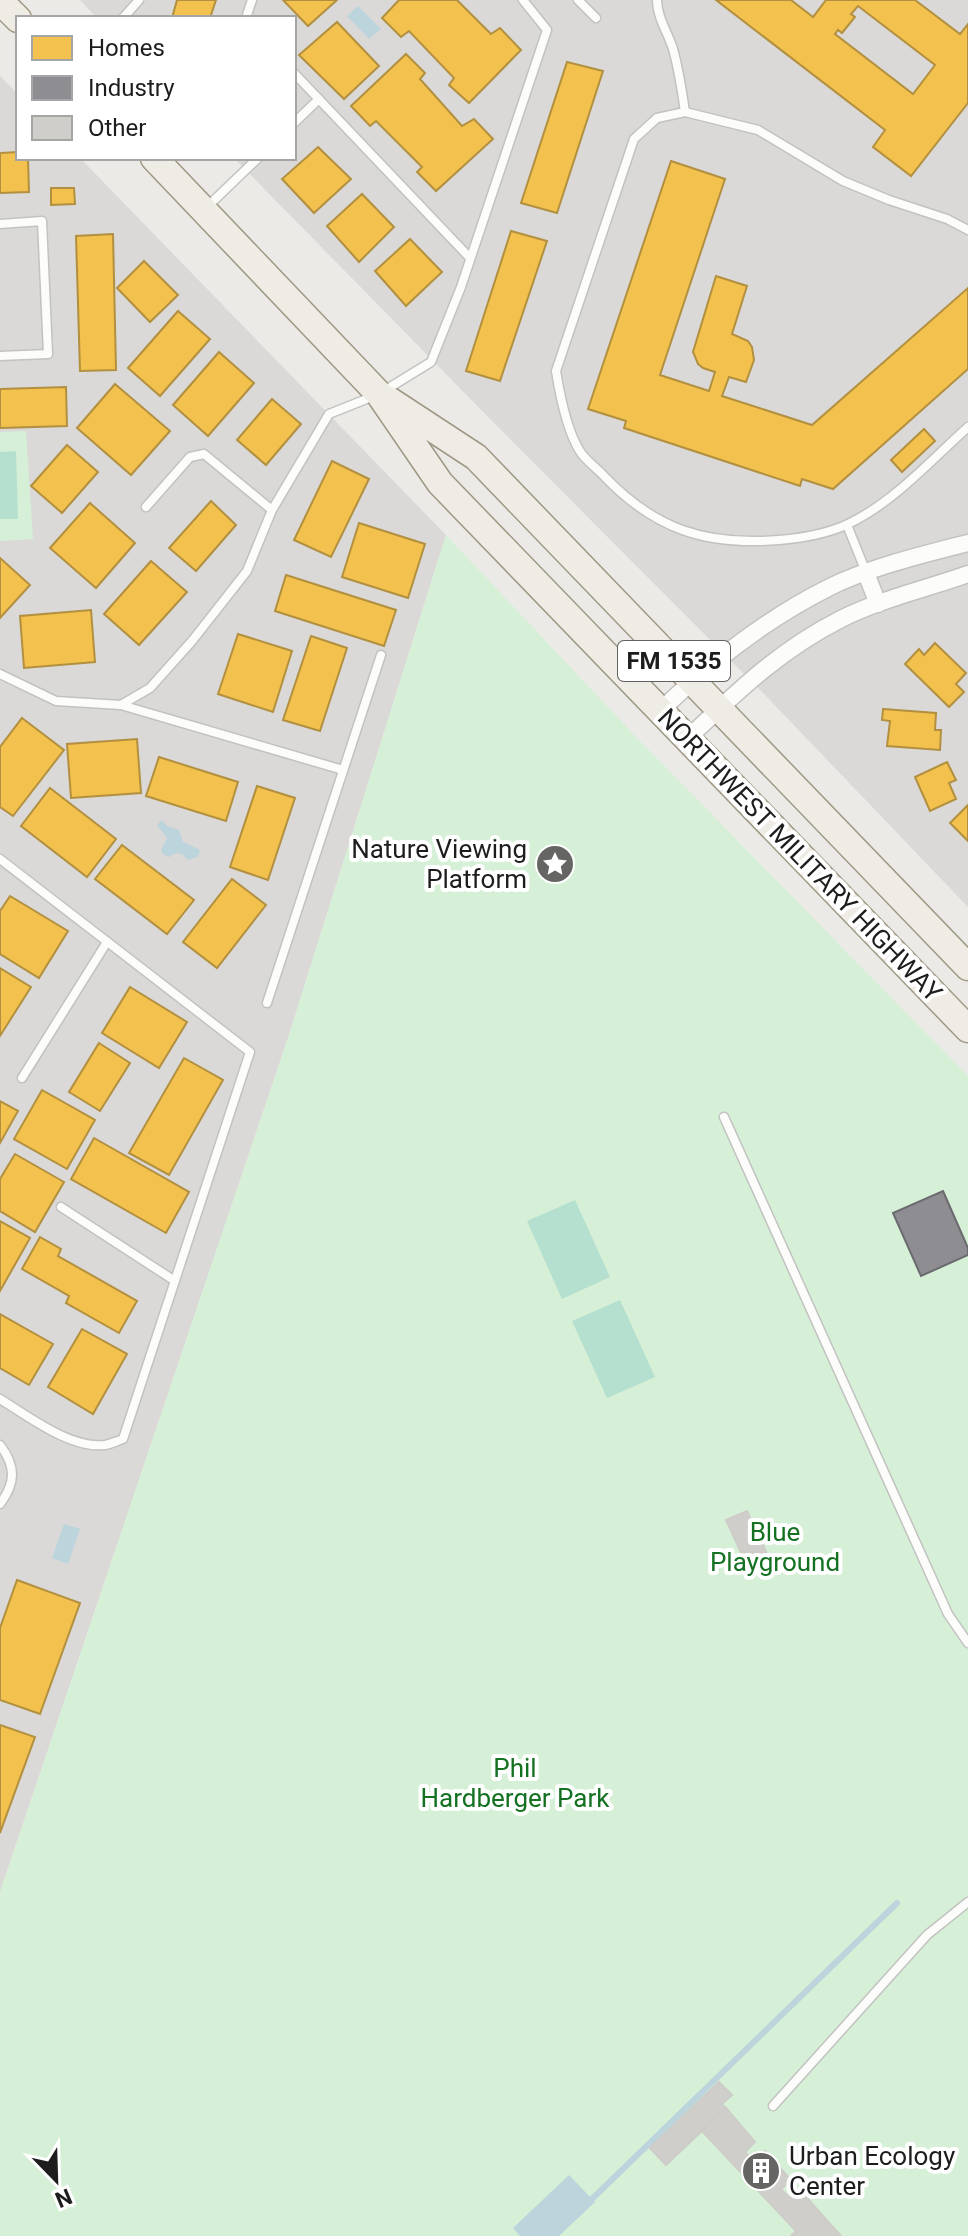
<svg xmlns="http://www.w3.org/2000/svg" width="968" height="2236" viewBox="0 0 968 2236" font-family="Roboto,sans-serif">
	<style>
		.residential { fill: #dad9d7 }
		.park { fill: #d6f0d7 }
		.pitch { fill: #b5dfcf }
		.water { fill: #bcd4dc }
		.homes { fill: #f2c14e; stroke: #b2903f; stroke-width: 2; fill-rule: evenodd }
		.industry { fill: #8d8d92; stroke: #6b6b6f; stroke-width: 2 }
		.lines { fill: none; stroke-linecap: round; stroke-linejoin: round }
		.stream { stroke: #bcd4dc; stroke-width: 6 }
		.building { fill: #d0cecb; stroke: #ceccc8; stroke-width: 2 }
		.service-casing { stroke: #c2c2c0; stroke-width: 11 }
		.minor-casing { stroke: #c2c2c0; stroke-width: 19 }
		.primary-casing { stroke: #9f9885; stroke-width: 29 }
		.service { stroke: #fcfcfb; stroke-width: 8 }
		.minor { stroke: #fcfcfb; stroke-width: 16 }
		.primary { stroke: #efece5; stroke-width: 26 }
		.labels { text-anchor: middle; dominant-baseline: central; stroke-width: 8; stroke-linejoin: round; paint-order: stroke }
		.shield { fill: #fff; stroke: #616161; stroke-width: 2 }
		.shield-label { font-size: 24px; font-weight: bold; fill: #1d1d1d }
		.poi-label { font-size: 26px; fill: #1d1d1d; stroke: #fff; text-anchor: end }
		.street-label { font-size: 26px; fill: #1d1d1d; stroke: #fff }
		.park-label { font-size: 26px; fill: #157122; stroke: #fff }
	</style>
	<rect width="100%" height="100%" fill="#ebeae6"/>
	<!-- residential -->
	<g class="residential">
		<path d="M 80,0 L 968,0 L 968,907 L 765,695 L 494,423 L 234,158 L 294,158 L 294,18 L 97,18 Z"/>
		<path d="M 0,76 L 18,94 L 18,158 L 80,158 L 446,535 L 288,1038 L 0,1892 Z"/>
	</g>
	<!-- park -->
	<g class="park">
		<path d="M 26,431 L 33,539 L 0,541 L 0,432 Z"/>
		<path d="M 446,535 L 638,739 L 968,1076 L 968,2236 L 0,2236 L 0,1892 L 288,1038 Z"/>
	</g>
	<!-- pitch -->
	<g class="pitch">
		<path d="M 16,451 L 18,519 L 0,519 L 0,452 Z"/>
		<path d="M 575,1200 L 610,1277 L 562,1299 L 527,1221 Z"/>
		<path d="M 620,1300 L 655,1377 L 607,1398 L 572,1321 Z"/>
	</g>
	<!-- water -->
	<g class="water">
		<path d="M 358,6 L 381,29 L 369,39 L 347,16 Z"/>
		<path d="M 162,820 L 167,826 L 179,830 L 183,842 L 200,850 L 198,857 L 188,860 L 182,854 L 176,853 L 169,857 L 163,854 L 161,850 L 167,838 L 157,825 Z"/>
		<path d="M 64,1524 L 80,1529 L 68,1564 L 52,1558 Z"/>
		<path d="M 569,2175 L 595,2202 L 559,2236 L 520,2236 L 513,2228 Z"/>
	</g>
	<!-- homes -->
	<g class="homes">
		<path d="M 177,0 L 216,0 L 210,18 L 172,18 Z"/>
		<path d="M 283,0 L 337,0 L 308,26 Z"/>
		<path d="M 399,0 L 457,0 L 491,34 L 500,28 L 521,50 L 469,103 L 449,85 L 454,78 L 409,31 L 401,37 L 382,18 Z"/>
		<path d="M 716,0 L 791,0 L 813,17 L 826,0 L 915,0 L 960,34 L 968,24 L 968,103 L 911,176 L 873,147 L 885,130 ZM 858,6 L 935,65 L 913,94 L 835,34 L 838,30 L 842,33 L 855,17 L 851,14 Z"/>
		<path d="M 337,22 L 379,66 L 344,99 L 299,55 Z"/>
		<path d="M 406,54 L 425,73 L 420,79 L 462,126 L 474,119 L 493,139 L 436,191 L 417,172 L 422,167 L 376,121 L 370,126 L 351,106 Z"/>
		<path d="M 567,62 L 603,71 L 557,213 L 521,203 Z"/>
		<path d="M 318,147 L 351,179 L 314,213 L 282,179 Z"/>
		<path d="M 18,152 L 18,158 L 28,158 L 29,192 L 0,193 L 0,153 Z"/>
		<path d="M 671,161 L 725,179 L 660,375 L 709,391 L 715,372 L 703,368 L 698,364 L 693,352 L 716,276 L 747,286 L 732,334 L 748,341 L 752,347 L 754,360 L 746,382 L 729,377 L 722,396 L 812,425 L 968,288 L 968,369 L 833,489 L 802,479 L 800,486 L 624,428 L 626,421 L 588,409 Z"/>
		<path d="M 51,188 L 74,188 L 75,204 L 51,205 Z"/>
		<path d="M 362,194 L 394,227 L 359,262 L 327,226 Z"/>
		<path d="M 511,231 L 547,241 L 500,381 L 466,371 Z"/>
		<path d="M 113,234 L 116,370 L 80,371 L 76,236 Z"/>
		<path d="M 410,239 L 442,272 L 406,306 L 375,271 Z"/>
		<path d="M 144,261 L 178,295 L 150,322 L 117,288 Z"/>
		<path d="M 178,311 L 210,339 L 160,396 L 128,368 Z"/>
		<path d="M 219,352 L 254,383 L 208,436 L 173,405 Z"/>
		<path d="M 115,384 L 170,431 L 131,475 L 77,428 Z"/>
		<path d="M 66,387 L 67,426 L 0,428 L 0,389 Z"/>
		<path d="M 272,399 L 301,424 L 266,465 L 237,440 Z"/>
		<path d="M 924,429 L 935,441 L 902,472 L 891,460 Z"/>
		<path d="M 67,445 L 98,472 L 62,513 L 31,486 Z"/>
		<path d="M 332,461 L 369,479 L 331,557 L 294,540 Z"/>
		<path d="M 211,501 L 236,525 L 196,571 L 169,548 Z"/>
		<path d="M 90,503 L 135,543 L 96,588 L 50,548 Z"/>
		<path d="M 359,523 L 425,544 L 408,598 L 342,577 Z"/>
		<path d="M 0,558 L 30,585 L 0,618 Z"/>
		<path d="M 151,561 L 187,592 L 139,645 L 104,614 Z"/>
		<path d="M 286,575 L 396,610 L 384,646 L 275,611 Z"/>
		<path d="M 91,610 L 95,662 L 24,668 L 20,616 Z"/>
		<path d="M 238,634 L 292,651 L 273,712 L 218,694 Z"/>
		<path d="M 311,636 L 347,648 L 320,731 L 283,720 Z"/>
		<path d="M 935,643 L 966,673 L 956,684 L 964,692 L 949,707 L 905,664 L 919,649 L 924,655 Z"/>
		<path d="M 883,709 L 936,713 L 935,730 L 941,730 L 940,750 L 887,746 L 890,721 L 882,720 Z"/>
		<path d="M 22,718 L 64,750 L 13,816 L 0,807 L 0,747 Z"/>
		<path d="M 137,739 L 141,793 L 71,798 L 67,744 Z"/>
		<path d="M 159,757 L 238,782 L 226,821 L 146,796 Z"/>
		<path d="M 947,762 L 956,780 L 949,783 L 956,799 L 930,811 L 915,777 Z"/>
		<path d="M 257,786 L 295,798 L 268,880 L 230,867 Z"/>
		<path d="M 50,788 L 116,839 L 87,877 L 21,826 Z"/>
		<path d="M 968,805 L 968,841 L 950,823 Z"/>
		<path d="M 122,845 L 194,900 L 167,934 L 95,879 Z"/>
		<path d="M 232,879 L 266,905 L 217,968 L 183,942 Z"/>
		<path d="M 10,896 L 68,931 L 39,978 L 0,954 L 0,911 Z"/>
		<path d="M 0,968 L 31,987 L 0,1036 Z"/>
		<path d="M 130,987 L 187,1022 L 159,1068 L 102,1033 Z"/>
		<path d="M 99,1043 L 130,1063 L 100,1111 L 69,1092 Z"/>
		<path d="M 184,1058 L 223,1080 L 169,1175 L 129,1153 Z"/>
		<path d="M 42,1090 L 95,1120 L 67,1169 L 14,1139 Z"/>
		<path d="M 0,1101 L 18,1111 L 0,1143 Z"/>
		<path d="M 94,1138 L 189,1192 L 166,1233 L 71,1179 Z"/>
		<path d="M 15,1154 L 64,1182 L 35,1232 L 0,1211 L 0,1179 Z"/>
		<path d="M 0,1221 L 30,1238 L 0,1291 Z"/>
		<path d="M 40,1237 L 61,1249 L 58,1256 L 137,1301 L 119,1333 L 66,1303 L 69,1296 L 22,1269 Z"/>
		<path d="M 0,1314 L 53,1344 L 29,1385 L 0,1368 Z"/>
		<path d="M 82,1329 L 127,1354 L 93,1414 L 48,1387 Z"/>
		<path d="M 17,1580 L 80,1603 L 40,1714 L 0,1700 L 0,1628 Z"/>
		<path d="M 0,1725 L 35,1737 L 0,1833 Z"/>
	</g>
	<!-- industry -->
	<path class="industry" d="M 943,1191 L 968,1248 L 968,1255 L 921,1276 L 893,1213 Z"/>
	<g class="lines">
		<!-- stream -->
		<path class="stream" d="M 586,2202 L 592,2199 L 897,1903"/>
	</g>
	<!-- building -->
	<g class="building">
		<path d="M 747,1511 L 771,1562 L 750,1572 L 726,1520 Z"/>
		<path d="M 719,2082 L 732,2095 L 722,2104 L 726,2108 L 666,2165 L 650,2148 Z"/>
		<path d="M 726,2108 L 755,2142 L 745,2152 L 754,2162 L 765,2151 L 791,2180 L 781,2189 L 790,2198 L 800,2190 L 841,2236 L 791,2236 L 796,2231 L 702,2131 Z"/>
	</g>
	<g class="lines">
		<defs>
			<g id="service">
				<path d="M 578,0 L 596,18"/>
				<path d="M 657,0 C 657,17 668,33 673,49 C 679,70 682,91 685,112"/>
				<path d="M 123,18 L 139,0"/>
				<path d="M 246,18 L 252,0"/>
				<path d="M 294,73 L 470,258"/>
				<path d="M 294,123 L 319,99"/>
				<path d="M 207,207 L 258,158"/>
				<path d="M 0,224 L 42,221 L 48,354 L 0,356"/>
				<path d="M 968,230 L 947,219 L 889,200 L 843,181 L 758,130 L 685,112 L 657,118 L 634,139 L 556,371 C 560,396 567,432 581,453 C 587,461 596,468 603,475 C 654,529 705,546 779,540 C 803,538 828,534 850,523 C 895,501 931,460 968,427"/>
				<path d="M 146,507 L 190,457 L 204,454 L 272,510"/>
				<path d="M 847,525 L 866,572"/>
				<path d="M 0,674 L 56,701 L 121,705 L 150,688 L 192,641 L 247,571 L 272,510 L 329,414 L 379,394 L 431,362 L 461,287 L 547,30 L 523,0"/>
				<path d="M 121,705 L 343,770"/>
				<path d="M 0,859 L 250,1052 L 123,1439 C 117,1441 111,1444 105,1445 C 70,1449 28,1416 0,1399"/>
				<path d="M 267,1003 L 381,655"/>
				<path d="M 22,1078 L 107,942"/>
				<path d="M 724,1117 L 948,1614 L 968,1643"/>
				<path d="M 61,1207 L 175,1281"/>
				<path d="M 0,1445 C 16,1466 16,1483 0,1504"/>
				<path d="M 773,2106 L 927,1935 L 968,1902"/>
			</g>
			<g id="minor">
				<path d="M 866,573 L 878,604"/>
				<path d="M 660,711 C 710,663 766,619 828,588 C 867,568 925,554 968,543"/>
				<path d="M 687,739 C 737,692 778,651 841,619 C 881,599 926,589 968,574"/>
			</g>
			<g id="primary">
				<path d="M 0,1 L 18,19"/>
				<path d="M 154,158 L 379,394 L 440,483 L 968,1029"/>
				<path d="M 389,400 L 476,457 L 968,967"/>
			</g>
		</defs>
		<!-- service casing -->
		<use href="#service" class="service-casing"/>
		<!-- minor casing -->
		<use href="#minor" class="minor-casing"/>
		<!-- primary casing -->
		<use href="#primary" class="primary-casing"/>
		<!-- service -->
		<use href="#service" class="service"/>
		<!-- minor -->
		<use href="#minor" class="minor"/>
		<!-- primary -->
		<use href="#primary" class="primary"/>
	</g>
	<!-- icons -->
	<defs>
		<symbol id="sight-disc" viewBox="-11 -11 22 22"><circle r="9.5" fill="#656563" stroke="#fff"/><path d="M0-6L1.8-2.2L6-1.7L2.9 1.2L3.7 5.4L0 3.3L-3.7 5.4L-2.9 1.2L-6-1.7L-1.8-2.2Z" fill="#fff"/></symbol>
		<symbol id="building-disc" viewBox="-11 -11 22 22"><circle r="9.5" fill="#656563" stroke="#fff"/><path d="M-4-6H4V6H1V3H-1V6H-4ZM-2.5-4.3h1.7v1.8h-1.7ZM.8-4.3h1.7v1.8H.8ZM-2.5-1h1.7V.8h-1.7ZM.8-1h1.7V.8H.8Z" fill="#fff"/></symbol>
	</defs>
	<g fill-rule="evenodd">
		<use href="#sight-disc" x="533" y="842" width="44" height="44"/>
		<use href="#building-disc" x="739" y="2149" width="44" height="44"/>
	</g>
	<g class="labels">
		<!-- shield labels -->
		<rect class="shield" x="618" y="641" width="112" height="40" rx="6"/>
		<g class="shield-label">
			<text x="674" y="661">FM 1535</text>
		</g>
		<!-- poi labels -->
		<g class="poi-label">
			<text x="527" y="849">Nature Viewing<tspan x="527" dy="30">Platform</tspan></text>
			<text x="789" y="2156" text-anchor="start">Urban Ecology<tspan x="789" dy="30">Center</tspan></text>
		</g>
		<!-- street labels -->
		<g class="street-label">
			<text transform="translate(800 855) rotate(46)">NORTHWEST MILITARY HIGHWAY</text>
		</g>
		<!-- park labels -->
		<g class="park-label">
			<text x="775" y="1532">Blue<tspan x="775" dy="30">Playground</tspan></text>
			<text x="515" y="1768">Phil<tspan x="515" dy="30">Hardberger Park</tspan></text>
		</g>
	</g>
	<!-- legend -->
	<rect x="16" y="16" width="280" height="144" fill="#ffffff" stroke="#a5a5a5" stroke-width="2"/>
	<rect x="32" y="36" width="40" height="24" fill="#f2c14e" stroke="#a5a5a5" stroke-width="2"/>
	<text x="88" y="56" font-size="24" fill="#1d1d1d">Homes</text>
	<rect x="32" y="76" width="40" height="24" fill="#8d8d92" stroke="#a5a5a5" stroke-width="2"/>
	<text x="88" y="96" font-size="24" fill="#1d1d1d">Industry</text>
	<rect x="32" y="116" width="40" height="24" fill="#d0cecb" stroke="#a5a5a5" stroke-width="2"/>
	<text x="88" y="136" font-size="24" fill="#1d1d1d">Other</text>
	<!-- north arrow -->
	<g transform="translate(56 2180) rotate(157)" stroke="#ffffff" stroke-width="6" paint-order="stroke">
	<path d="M0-6L14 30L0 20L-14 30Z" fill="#1d1d1d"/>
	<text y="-12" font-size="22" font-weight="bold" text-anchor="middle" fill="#1d1d1d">N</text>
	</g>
</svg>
